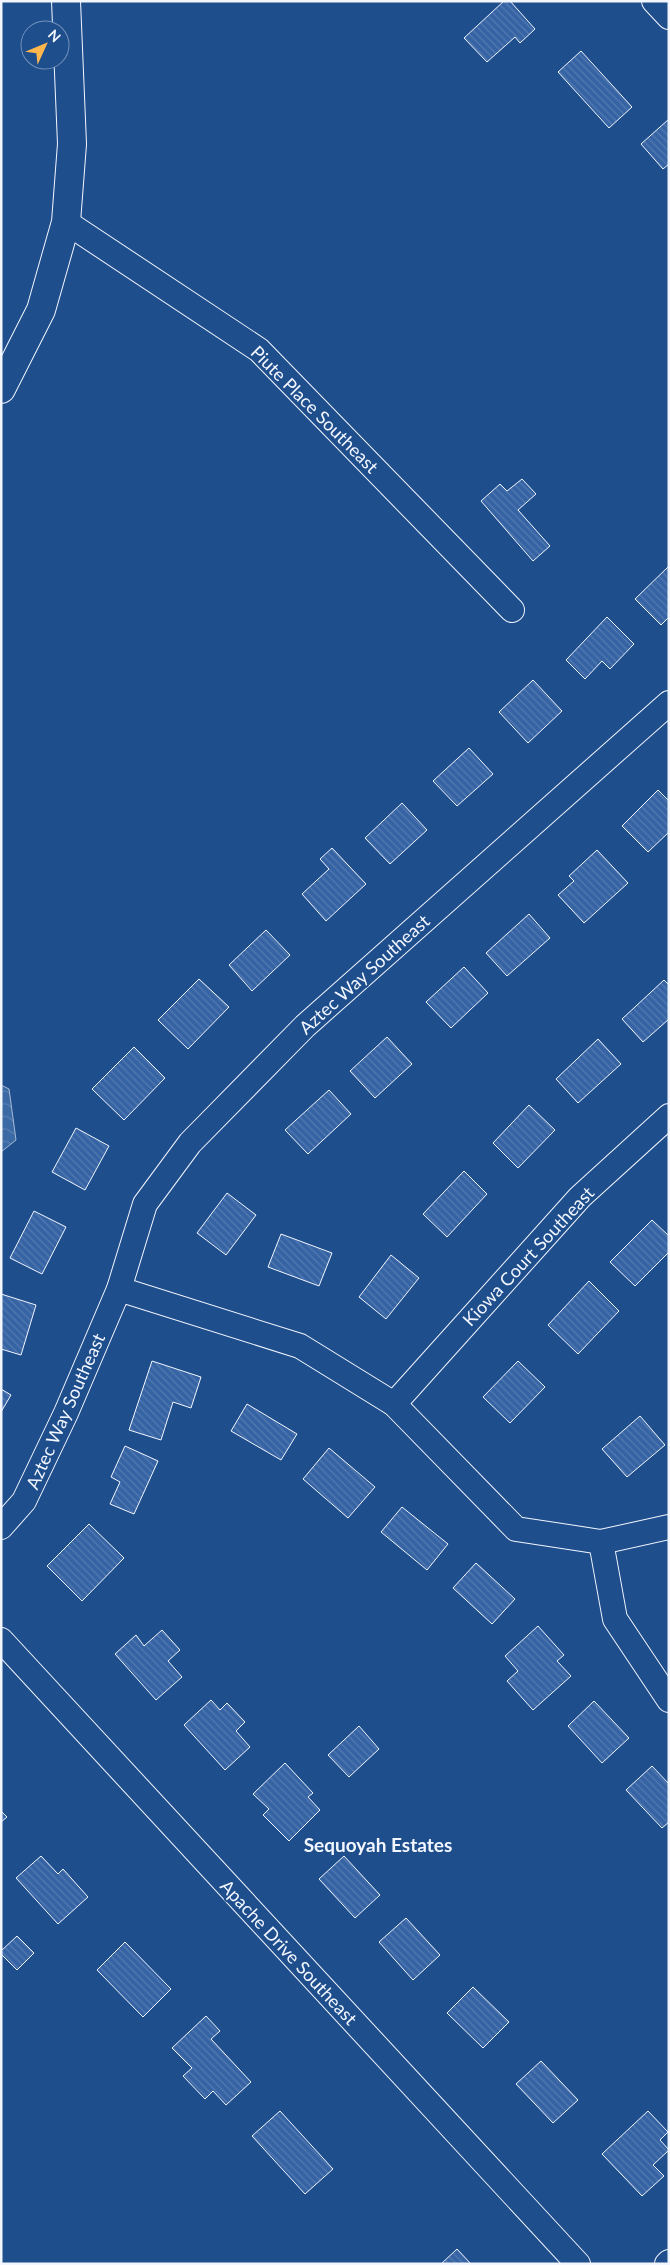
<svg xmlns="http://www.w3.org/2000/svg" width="670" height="2265" viewBox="0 0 670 2265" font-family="Lato,sans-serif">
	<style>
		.water { fill: url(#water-waves); stroke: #a8bbd7 }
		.building { fill: url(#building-back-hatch); stroke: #f2f6ff }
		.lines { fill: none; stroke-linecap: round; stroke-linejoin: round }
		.street-casing { stroke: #f2f6ff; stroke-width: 26 }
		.secondary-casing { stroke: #f2f6ff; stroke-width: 30 }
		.street { stroke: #1f4e8c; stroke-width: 24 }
		.secondary { stroke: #1f4e8c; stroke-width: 28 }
		.labels { text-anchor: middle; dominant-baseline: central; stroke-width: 4; stroke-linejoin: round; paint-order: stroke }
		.street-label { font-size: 18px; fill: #f2f6ff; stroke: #1f4e8c }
		.neighbourhood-label { font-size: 19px; font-weight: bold; fill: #f2f6ff; stroke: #1f4e8c }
	</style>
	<defs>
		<pattern id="water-waves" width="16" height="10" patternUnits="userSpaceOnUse" patternTransform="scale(1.25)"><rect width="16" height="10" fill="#3b69a3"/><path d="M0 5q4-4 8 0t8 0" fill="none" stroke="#587fb1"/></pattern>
		<pattern id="building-back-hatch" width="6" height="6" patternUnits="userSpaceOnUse" patternTransform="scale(1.25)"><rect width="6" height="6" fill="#3563a3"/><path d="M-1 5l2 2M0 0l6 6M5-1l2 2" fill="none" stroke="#537ab1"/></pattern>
	</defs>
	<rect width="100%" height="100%" fill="#1f4e8c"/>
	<!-- water -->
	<path class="water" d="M 1,1085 L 9,1089 L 16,1140 L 1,1152 Z"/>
	<!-- building -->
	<g class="building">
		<path d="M 504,1 L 510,1 L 535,29 L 520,43 L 515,37 L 487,62 L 464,38 Z"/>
		<path d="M 581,51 L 632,107 L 609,128 L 558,72 Z"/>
		<path d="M 669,119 L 669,164 L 663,169 L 641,144 Z"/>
		<path d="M 522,479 L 536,494 L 518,510 L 550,546 L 533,561 L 481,501 L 500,484 L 507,491 Z"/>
		<path d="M 669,566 L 669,617 L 661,625 L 635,599 Z"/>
		<path d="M 607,617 L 634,644 L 610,669 L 602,661 L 585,679 L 566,660 Z"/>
		<path d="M 533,680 L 562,711 L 528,743 L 499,712 Z"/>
		<path d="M 469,748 L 493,774 L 457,806 L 433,781 Z"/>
		<path d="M 658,790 L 669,801 L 669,832 L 648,852 L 622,826 Z"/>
		<path d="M 402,803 L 427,830 L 390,864 L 365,838 Z"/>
		<path d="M 332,848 L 366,884 L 326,921 L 302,894 L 329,869 L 320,859 Z"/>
		<path d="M 597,850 L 628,883 L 584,923 L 558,895 L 574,881 L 569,876 Z"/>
		<path d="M 529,914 L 550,938 L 507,976 L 486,953 Z"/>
		<path d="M 266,930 L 290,955 L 252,991 L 229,965 Z"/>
		<path d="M 464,967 L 488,993 L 451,1028 L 426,1002 Z"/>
		<path d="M 199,979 L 229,1007 L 188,1049 L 158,1020 Z"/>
		<path d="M 664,980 L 669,985 L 669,1019 L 643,1042 L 622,1019 Z"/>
		<path d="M 387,1037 L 412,1064 L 375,1098 L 350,1071 Z"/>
		<path d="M 598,1039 L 621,1064 L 578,1103 L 556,1079 Z"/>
		<path d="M 134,1047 L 165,1078 L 124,1120 L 92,1089 Z"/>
		<path d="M 329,1090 L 351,1114 L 308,1154 L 285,1130 Z"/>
		<path d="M 529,1105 L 555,1130 L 518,1168 L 493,1143 Z"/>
		<path d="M 76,1128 L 109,1146 L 85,1190 L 52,1172 Z"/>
		<path d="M 464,1171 L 487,1194 L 447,1237 L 423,1214 Z"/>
		<path d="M 227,1193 L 256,1215 L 226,1255 L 197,1233 Z"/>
		<path d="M 34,1211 L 66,1227 L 42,1274 L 10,1258 Z"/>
		<path d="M 652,1220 L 669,1236 L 669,1252 L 635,1286 L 610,1262 Z"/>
		<path d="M 281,1234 L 332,1253 L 319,1286 L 268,1267 Z"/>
		<path d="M 391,1255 L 419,1278 L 386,1319 L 359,1297 Z"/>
		<path d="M 589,1281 L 619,1311 L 578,1354 L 548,1325 Z"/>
		<path d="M 1,1294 L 36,1305 L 21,1355 L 1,1349 Z"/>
		<path d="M 152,1361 L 201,1377 L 191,1408 L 173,1402 L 161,1440 L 129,1430 Z"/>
		<path d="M 518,1361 L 545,1387 L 510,1423 L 483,1397 Z"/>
		<path d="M 1,1389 L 11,1395 L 1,1412 Z"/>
		<path d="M 247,1404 L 297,1434 L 281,1460 L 231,1431 Z"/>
		<path d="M 640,1416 L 665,1445 L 627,1477 L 602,1449 Z"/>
		<path d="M 125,1446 L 158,1461 L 134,1514 L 110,1504 L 120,1482 L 111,1477 Z"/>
		<path d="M 329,1448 L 375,1487 L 348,1518 L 303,1479 Z"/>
		<path d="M 402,1507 L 448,1544 L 427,1570 L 381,1532 Z"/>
		<path d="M 89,1524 L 124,1558 L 82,1601 L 47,1566 Z"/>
		<path d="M 476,1563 L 515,1599 L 492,1624 L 453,1588 Z"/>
		<path d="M 538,1626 L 564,1655 L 557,1661 L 571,1676 L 533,1710 L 507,1681 L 518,1671 L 505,1656 Z"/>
		<path d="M 162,1630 L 180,1650 L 168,1661 L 182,1677 L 156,1700 L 115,1654 L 136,1635 L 144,1646 Z"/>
		<path d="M 211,1700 L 220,1710 L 227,1703 L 245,1722 L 236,1731 L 250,1747 L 225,1770 L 184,1725 Z"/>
		<path d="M 594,1701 L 629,1738 L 602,1763 L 568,1726 Z"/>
		<path d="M 359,1726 L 379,1749 L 349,1777 L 328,1755 Z"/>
		<path d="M 285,1763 L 313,1793 L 308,1797 L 320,1810 L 289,1841 L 263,1815 L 269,1809 L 253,1794 Z"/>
		<path d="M 652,1766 L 669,1784 L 669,1822 L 662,1828 L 626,1790 Z"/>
		<path d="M 1,1811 L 7,1817 L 1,1822 Z"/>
		<path d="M 41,1856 L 58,1874 L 63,1869 L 88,1897 L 58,1924 L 16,1878 Z"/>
		<path d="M 344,1856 L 380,1895 L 355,1918 L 319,1879 Z"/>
		<path d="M 406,1918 L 440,1955 L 413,1980 L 379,1942 Z"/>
		<path d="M 17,1936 L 34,1953 L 17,1970 L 1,1954 L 1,1951 Z"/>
		<path d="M 125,1942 L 171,1989 L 143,2017 L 97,1970 Z"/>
		<path d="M 473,1987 L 509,2022 L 483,2048 L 447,2013 Z"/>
		<path d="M 206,2016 L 220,2031 L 211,2039 L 251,2082 L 226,2105 L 213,2091 L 205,2099 L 183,2076 L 192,2068 L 172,2048 Z"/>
		<path d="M 541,2061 L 578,2100 L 553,2123 L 516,2084 Z"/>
		<path d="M 280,2111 L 333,2169 L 305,2194 L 252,2136 Z"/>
		<path d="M 648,2111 L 668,2132 L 660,2140 L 669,2150 L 653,2165 L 664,2176 L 642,2196 L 602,2154 Z"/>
		<path d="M 457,2249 L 471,2264 L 441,2264 Z"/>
	</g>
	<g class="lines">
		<defs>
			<g id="street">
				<path d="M 654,1 L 669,17"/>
				<path d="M 66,222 L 259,350 L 512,610"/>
				<path d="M 119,1289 L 145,1204 L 190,1143 L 305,1026 L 669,703"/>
				<path d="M 394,1404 L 580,1197 L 669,1116"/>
				<path d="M 1,1527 L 24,1501 L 66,1413 L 119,1289 L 300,1346 L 394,1404 L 516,1529 L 601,1542 L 669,1527"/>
				<path d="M 601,1542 L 615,1619 L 669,1700"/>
				<path d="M 1,1640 L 578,2264"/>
				<path d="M 667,2264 L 669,2262"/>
			</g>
			<path id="secondary" d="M 1,389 L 41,310 L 66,222 L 72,144 L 66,1"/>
		</defs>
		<!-- street casing -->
		<use href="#street" class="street-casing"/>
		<!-- secondary casing -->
		<use href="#secondary" class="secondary-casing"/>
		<!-- street -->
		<use href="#street" class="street"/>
		<!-- secondary -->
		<use href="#secondary" class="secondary"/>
	</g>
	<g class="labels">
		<!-- street labels -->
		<g class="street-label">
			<text transform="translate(315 409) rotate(45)">Piute Place Southeast</text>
			<text transform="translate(364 974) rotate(-42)">Aztec Way Southeast</text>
			<text transform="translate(528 1256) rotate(-47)">Kiowa Court Southeast</text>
			<text transform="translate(65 1411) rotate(-66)">Aztec Way Southeast</text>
			<text transform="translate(289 1952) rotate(47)">Apache Drive Southeast</text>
		</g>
		<!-- neighbourhood labels -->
		<g class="neighbourhood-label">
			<text x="378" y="1844">Sequoyah Estates</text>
		</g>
	</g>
	<!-- border -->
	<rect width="670" height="2265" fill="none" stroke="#f2f6ff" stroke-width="5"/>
	<!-- north arrow -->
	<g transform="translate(45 45) rotate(46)"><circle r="24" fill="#1f4e8c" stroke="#7391ba"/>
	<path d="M0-4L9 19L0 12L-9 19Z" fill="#ffb74d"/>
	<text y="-8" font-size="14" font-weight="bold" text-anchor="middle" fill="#f2f6ff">N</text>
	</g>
</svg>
